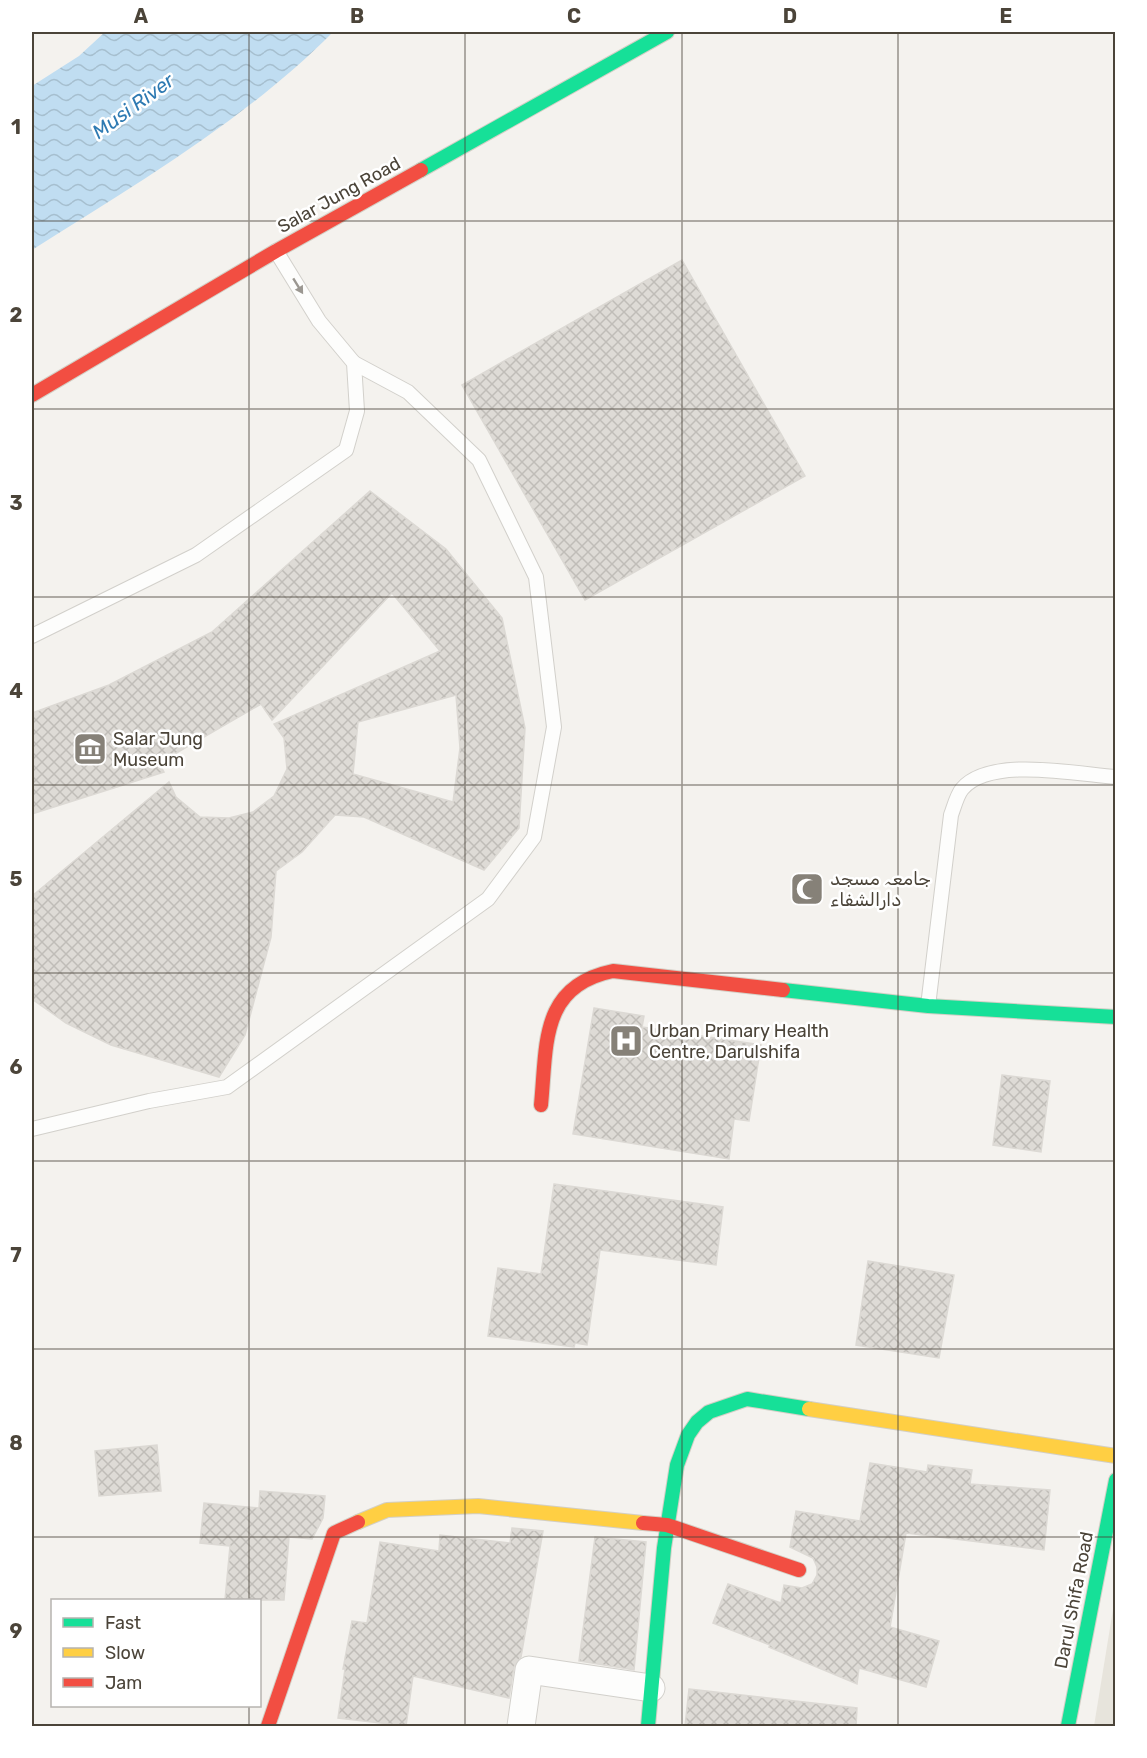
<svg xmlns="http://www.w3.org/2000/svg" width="1147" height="1758" viewBox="0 0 1147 1758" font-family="Rubik,'Noto Naskh Arabic',sans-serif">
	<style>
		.residential { fill: #e7e4dc }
		.water { fill: url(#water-waves) }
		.building { fill: url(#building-cross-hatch); stroke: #dcd9d4; stroke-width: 1.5; fill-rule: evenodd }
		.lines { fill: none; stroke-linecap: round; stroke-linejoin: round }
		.lane-casing { stroke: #d2d0cb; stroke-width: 16 }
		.street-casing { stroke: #d2d0cb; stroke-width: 29 }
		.fast-casing { stroke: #d3cfc5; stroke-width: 16 }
		.slow-casing { stroke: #d3cfc5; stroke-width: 16 }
		.jam-casing { stroke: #d3cfc5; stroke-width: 16 }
		.lane { stroke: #fdfdfc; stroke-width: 14 }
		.street { stroke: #fdfdfc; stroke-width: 27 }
		.fast { stroke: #16e098; stroke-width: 14 }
		.slow { stroke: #ffcf43; stroke-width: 14 }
		.jam { stroke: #f24e42; stroke-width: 14 }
		.oneway { fill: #9b9791 }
		.grid { fill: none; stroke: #4b4439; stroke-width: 1.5; stroke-opacity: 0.55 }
		.labels { text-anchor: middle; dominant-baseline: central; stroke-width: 5; stroke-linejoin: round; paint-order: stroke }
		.street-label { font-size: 18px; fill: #4b4439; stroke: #fff }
		.poi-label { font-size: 18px; fill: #4b4439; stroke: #fff; text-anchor: start }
		.water-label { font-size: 20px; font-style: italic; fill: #2e7ab2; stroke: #fff }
		.neatline { fill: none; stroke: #4b4439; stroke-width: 2 }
		.grid-label { font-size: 20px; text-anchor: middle; font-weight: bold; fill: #4b4439 }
	</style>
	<defs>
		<pattern id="water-waves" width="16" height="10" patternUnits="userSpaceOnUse" patternTransform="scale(1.5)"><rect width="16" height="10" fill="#c0ddf1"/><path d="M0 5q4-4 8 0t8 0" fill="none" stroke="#a6bfcf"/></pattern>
		<pattern id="building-cross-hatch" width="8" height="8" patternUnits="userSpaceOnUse" patternTransform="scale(1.5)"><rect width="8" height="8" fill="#dedbd6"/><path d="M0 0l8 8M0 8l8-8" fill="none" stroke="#c0bdb8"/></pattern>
	</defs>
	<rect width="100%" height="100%" fill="#f4f2ee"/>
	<!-- residential -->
	<path class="residential" d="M 1115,1597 L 1115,1726 L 1094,1726 Z"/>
	<!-- water -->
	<path class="water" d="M 105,32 L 333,32 C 247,119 135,185 32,250 L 32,86 L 79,56 Z"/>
	<!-- building -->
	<g class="building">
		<path d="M 682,260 L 805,476 L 585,600 L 462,385 Z"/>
		<path d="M 370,491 L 446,549 L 502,618 L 525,728 L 519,828 L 484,870 L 364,817 L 335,815 L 302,852 L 276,871 L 271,937 L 245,1035 L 219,1077 L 111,1045 L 66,1023 L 32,999 L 32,896 L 169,782 L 176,797 L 200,817 L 229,818 L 253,812 L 274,796 L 287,769 L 284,738 L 274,724 L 440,651 L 392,593 L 272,720 L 261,704 L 159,763 L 164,772 L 32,814 L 32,713 L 109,685 L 212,632 ZM 456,695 L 460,748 L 453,802 L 353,774 L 358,722 Z"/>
		<path d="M 594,1008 L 644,1016 L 642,1027 L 761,1045 L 749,1121 L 734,1119 L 729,1159 L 573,1134 Z"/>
		<path d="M 1002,1075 L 1050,1081 L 1041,1152 L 993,1145 Z"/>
		<path d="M 554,1184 L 723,1207 L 716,1265 L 600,1250 L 587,1345 L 575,1343 L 574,1347 L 488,1336 L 498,1268 L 541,1274 Z"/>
		<path d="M 868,1261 L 954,1275 L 939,1358 L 856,1345 Z"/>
		<path d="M 157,1445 L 161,1491 L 99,1496 L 95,1451 Z"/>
		<path d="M 870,1463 L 927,1472 L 928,1465 L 972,1470 L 970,1484 L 1050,1490 L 1044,1550 L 906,1533 L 890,1627 L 939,1641 L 926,1687 L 859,1668 L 857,1684 L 769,1647 L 770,1645 L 713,1623 L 728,1584 L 781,1603 L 784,1585 L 802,1588 L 812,1584 L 817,1575 L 817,1567 L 813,1558 L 790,1547 L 796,1511 L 860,1521 Z"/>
		<path d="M 260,1491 L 325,1496 L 323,1518 L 312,1539 L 289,1537 L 284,1600 L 225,1600 L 230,1546 L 200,1543 L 204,1503 L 259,1508 Z"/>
		<path d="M 512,1528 L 543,1531 L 521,1657 L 514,1667 L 509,1698 L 413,1676 L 406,1726 L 338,1718 L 345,1669 L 343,1669 L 352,1621 L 367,1623 L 380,1542 L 439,1551 L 440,1535 L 510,1543 Z"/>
		<path d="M 595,1537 L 646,1542 L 634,1670 L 579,1661 Z"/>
		<path d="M 689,1689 L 857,1708 L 856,1726 L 685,1726 Z"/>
	</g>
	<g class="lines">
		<defs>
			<g id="lane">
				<path d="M 32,636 L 196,555 L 346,450 L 357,411 L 354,363 L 319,321 L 276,251"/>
				<path d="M 928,1006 L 951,815 C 954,807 957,795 962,789 C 990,756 1076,774 1116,777"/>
				<path d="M 32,1129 L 149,1101 L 227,1087 L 488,899 L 534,837 L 554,727 L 536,577 L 479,460 L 408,392 L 354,363"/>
			</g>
			<path id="street" d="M 521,1726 L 529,1670 L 651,1688"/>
			<g id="fast">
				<path d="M 421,170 L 667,32"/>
				<path d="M 783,990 L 928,1006 L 1116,1017"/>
				<path d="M 648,1726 L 664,1548 L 677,1465 L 688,1435 L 697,1422 L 709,1412 L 747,1399 L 809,1409"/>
				<path d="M 1068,1726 L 1116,1480"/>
			</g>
			<g id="slow">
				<path d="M 809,1409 L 1116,1456"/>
				<path d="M 358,1522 L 387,1510 L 478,1506 L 643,1523"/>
			</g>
			<g id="jam">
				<path d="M 32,395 L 276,251 L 421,170"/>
				<path d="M 541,1105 C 547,1044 540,986 613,971 L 783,990"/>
				<path d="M 643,1523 L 667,1525 L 799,1570"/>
				<path d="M 268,1726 L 334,1533 L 358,1522"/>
			</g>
		</defs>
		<!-- lane casing -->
		<use href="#lane" class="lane-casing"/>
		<!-- street casing -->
		<use href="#street" class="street-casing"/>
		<!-- fast casing -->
		<use href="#fast" class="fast-casing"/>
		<!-- slow casing -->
		<use href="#slow" class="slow-casing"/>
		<!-- jam casing -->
		<use href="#jam" class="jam-casing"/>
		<!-- lane -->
		<use href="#lane" class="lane"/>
		<!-- street -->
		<use href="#street" class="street"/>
		<!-- fast -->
		<use href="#fast" class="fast"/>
		<!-- slow -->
		<use href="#slow" class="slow"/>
		<!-- jam -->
		<use href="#jam" class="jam"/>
	</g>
	<!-- one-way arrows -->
	<defs><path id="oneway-solid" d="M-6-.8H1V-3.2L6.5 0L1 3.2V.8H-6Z" transform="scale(1.5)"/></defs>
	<use class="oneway" href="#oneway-solid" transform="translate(298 286) rotate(58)"/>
	<!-- grid -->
	<path class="grid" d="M 249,32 L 249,1600M 465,32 L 465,1726M 682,32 L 682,1726M 898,32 L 898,1726M 32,221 L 1116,221M 32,409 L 1116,409M 32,597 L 1116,597M 32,785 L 1116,785M 32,973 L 1116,973M 32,1161 L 1116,1161M 32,1349 L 1116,1349M 32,1537 L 1116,1537M 249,1706 L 249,1726"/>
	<!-- icons -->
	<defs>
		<symbol id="museum-square" viewBox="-11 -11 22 22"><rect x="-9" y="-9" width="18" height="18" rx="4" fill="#868178" stroke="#fff"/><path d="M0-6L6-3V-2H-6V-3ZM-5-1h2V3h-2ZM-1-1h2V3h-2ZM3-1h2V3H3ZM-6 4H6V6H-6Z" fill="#fff"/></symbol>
		<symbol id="mosque-square" viewBox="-11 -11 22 22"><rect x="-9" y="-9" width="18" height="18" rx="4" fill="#868178" stroke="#fff"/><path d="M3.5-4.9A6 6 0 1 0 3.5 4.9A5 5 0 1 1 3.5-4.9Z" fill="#fff"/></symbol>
		<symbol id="hospital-square" viewBox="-11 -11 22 22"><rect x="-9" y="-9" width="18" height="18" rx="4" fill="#868178" stroke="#fff"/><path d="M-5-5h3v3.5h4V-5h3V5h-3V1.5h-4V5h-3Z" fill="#fff"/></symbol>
	</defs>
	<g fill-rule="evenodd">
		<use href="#museum-square" x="71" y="730" width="38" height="38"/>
		<use href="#mosque-square" x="788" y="870" width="38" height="38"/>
		<use href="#hospital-square" x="607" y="1022" width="38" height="38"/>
	</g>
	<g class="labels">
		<!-- street labels -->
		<g class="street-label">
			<text transform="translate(339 195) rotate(-29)">Salar Jung Road</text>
			<text transform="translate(1074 1600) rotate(-79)">Darul Shifa Road</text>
		</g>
		<!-- poi labels -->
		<g class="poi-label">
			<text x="113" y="739">Salar Jung<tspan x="113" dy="21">Museum</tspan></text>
			<text x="830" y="879">جامعہ مسجد<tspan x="830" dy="21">دارالشفاء</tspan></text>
			<text x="649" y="1031">Urban Primary Health<tspan x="649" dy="21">Centre, Darulshifa</tspan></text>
		</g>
		<!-- water labels -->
		<g class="water-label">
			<text transform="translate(133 106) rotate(-36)">Musi River</text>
		</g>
	</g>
	<!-- border -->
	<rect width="1147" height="1758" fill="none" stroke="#ffffff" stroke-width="66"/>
	<!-- legend -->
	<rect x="51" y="1599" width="210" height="108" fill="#ffffff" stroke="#b7b4b0" stroke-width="1.5"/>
	<rect x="63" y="1618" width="30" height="9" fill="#16e098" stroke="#b7b4b0" stroke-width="1.5"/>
	<text x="105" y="1629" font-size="18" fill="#4b4439">Fast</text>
	<rect x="63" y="1648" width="30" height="9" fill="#ffcf43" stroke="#b7b4b0" stroke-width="1.5"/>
	<text x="105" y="1659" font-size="18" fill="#4b4439">Slow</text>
	<rect x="63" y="1678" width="30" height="9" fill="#f24e42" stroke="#b7b4b0" stroke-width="1.5"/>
	<text x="105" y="1689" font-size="18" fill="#4b4439">Jam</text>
	<rect x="33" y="33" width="1081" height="1692" class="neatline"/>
	<g class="grid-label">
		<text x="141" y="23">A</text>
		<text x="357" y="23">B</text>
		<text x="574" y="23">C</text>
		<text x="790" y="23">D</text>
		<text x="1006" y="23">E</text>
		<text x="16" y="134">1</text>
		<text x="16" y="322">2</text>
		<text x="16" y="510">3</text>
		<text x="16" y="698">4</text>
		<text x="16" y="886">5</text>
		<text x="16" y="1074">6</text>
		<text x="16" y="1262">7</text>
		<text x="16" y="1450">8</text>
		<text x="16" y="1638">9</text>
	</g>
</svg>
